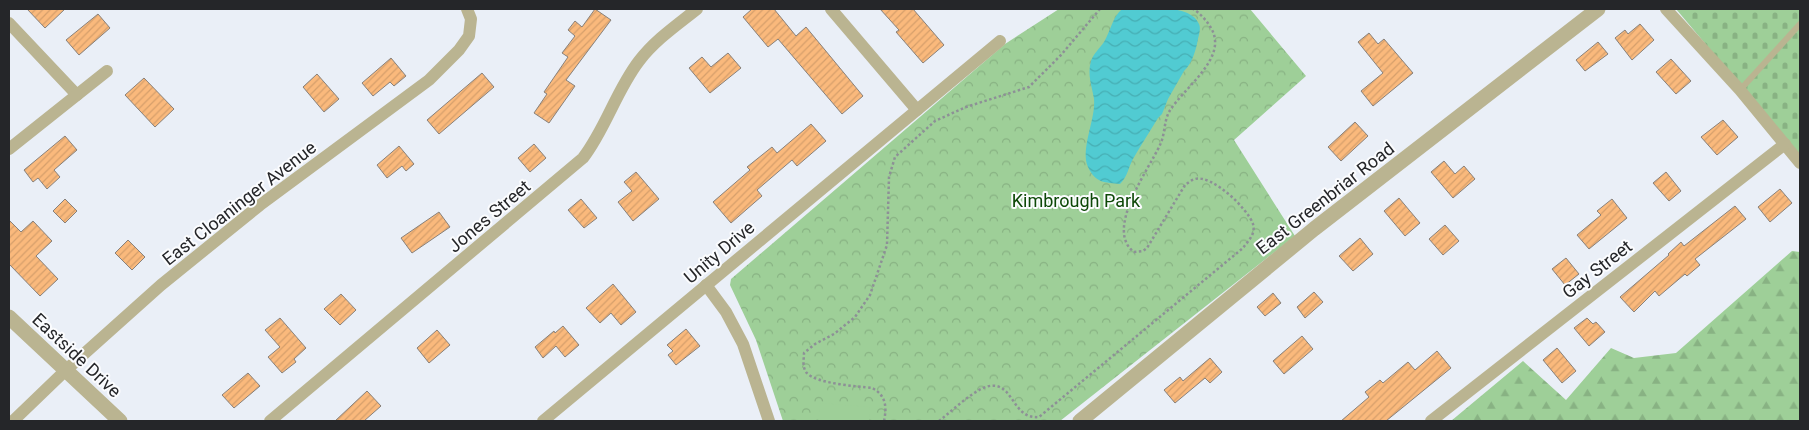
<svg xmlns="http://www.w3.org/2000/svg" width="1809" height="430" viewBox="0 0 1809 430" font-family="Roboto,sans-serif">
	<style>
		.forest { fill: url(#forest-firs) }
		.cemetery { fill: url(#cemetery-stones) }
		.park { fill: url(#park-crowns) }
		.pitch { fill: #9ecf98 }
		.water { fill: url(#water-waves) }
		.building { fill: url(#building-hatch); stroke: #88817b }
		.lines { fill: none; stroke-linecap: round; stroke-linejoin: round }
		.path { stroke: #8d9096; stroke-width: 2.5; stroke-dasharray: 2.5 2.5; stroke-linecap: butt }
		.service { stroke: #bab491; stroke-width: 6 }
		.minor { stroke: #bab491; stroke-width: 12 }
		.tertiary { stroke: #bab491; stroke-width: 15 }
		.labels { text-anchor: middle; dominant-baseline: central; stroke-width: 4; stroke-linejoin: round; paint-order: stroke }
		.street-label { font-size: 18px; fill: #252629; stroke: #fbfcfe }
		.park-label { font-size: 18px; fill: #0d4807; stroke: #fbfcfe }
	</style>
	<defs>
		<pattern id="forest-firs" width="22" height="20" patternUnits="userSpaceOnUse" patternTransform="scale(1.25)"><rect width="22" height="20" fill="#9ecf98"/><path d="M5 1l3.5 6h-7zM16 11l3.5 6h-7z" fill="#88b283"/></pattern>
		<pattern id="cemetery-stones" width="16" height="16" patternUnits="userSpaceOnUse" patternTransform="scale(1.25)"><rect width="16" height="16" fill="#9ecf98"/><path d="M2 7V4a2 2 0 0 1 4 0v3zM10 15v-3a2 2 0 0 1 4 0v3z" fill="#88b283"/></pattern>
		<pattern id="park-crowns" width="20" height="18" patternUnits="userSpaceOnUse" patternTransform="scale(1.25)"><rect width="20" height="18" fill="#9ecf98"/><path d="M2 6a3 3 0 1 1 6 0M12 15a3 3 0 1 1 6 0" fill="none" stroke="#88b283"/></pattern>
		<pattern id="water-waves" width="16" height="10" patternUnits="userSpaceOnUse" patternTransform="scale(1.25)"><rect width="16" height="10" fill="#51cbd2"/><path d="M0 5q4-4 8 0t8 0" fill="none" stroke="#46aeb4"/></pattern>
		<pattern id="building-hatch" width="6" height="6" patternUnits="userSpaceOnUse" patternTransform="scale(1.25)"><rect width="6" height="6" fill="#fab97c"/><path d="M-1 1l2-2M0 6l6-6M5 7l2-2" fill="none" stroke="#d69f6b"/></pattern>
	</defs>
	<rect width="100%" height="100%" fill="#eaeff7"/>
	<!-- forest -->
	<path class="forest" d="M 1792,251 L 1800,252 L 1800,421 L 1451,421 L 1523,361 L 1566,400 L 1611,348 L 1634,358 L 1676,353 Z"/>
	<!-- cemetery -->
	<path class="cemetery" d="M 1676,9 L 1800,9 L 1800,156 Z"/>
	<!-- park -->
	<path class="park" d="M 1059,9 L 1250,9 L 1306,76 L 1234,140 L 1295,236 L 1060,421 L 783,421 L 756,340 L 730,285 L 731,279 L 1005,44 Z"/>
	<!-- pitch -->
	<path class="pitch" d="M 820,403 L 870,407 L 869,421 L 818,421 Z"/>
	<!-- water -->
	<path class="water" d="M 1122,9 C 1142,9 1190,2 1199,24 C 1201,28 1199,35 1198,39 C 1196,50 1192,64 1184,71 L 1168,99 L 1162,114 L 1158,118 C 1150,131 1141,145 1133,159 C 1128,168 1128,176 1120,184 C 1105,182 1096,184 1088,167 C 1080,149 1096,119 1094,99 C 1092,86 1087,75 1091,61 C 1093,54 1100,48 1104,42 C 1111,30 1112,18 1122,9 Z"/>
	<!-- building -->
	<g class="building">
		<path d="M 27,9 L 65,9 L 45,28 Z"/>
		<path d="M 595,9 L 611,20 L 566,80 L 575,86 L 549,123 L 534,113 L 547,94 L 544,92 L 568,57 L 562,53 L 575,36 L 568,30 L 575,21 L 582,27 Z"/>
		<path d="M 752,9 L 774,9 L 796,36 L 806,27 L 863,96 L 842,114 L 778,39 L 768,47 L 743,17 Z"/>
		<path d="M 880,9 L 913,9 L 944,45 L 923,63 L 896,32 L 899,30 Z"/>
		<path d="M 98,14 L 110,28 L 79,55 L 66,40 Z"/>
		<path d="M 1640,24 L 1654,40 L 1632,60 L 1615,38 L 1625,30 L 1628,34 Z"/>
		<path d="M 1369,33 L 1378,44 L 1384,39 L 1413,73 L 1373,106 L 1361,91 L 1383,73 L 1358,42 Z"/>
		<path d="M 1598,42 L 1608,54 L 1585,71 L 1576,60 Z"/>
		<path d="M 728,53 L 741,68 L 710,93 L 689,68 L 702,57 L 711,67 Z"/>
		<path d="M 391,58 L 406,76 L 394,86 L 390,82 L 373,96 L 362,83 Z"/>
		<path d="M 1671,59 L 1691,81 L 1676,94 L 1656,72 Z"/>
		<path d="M 482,73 L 494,87 L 439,134 L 427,120 Z"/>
		<path d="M 317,74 L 339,99 L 324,112 L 303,87 Z"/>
		<path d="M 144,78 L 174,109 L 155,127 L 125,95 Z"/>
		<path d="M 1723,120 L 1738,137 L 1717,155 L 1701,137 Z"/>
		<path d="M 1355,122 L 1368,136 L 1341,161 L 1328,147 Z"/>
		<path d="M 811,124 L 826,141 L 797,166 L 792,160 L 757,190 L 762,196 L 731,223 L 713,202 L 750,170 L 747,167 L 772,147 L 777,153 Z"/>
		<path d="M 65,136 L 77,150 L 54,170 L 60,177 L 47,189 L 38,178 L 33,182 L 24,170 Z"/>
		<path d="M 534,144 L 546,158 L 530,172 L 518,158 Z"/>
		<path d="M 399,146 L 414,164 L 406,171 L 402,166 L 387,178 L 377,165 Z"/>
		<path d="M 1444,161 L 1455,174 L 1464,166 L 1475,179 L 1453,198 L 1431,172 Z"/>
		<path d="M 636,172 L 659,199 L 633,221 L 618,202 L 632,191 L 624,182 Z"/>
		<path d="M 1666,172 L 1681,191 L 1669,201 L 1653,183 Z"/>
		<path d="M 1780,189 L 1792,203 L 1770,222 L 1758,207 Z"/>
		<path d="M 1399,198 L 1420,223 L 1405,236 L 1384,211 Z"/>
		<path d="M 65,199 L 77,211 L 65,223 L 53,211 Z"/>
		<path d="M 581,199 L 597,218 L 584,228 L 568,210 Z"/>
		<path d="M 1612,199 L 1627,218 L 1589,249 L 1577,235 L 1601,215 L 1597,211 Z"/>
		<path d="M 1735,206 L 1746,219 L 1695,259 L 1700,265 L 1687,276 L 1685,274 L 1659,296 L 1655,291 L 1634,312 L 1620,297 L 1669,255 L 1668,254 L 1681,242 L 1684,246 Z"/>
		<path d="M 439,212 L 450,227 L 412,253 L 401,238 Z"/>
		<path d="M 9,220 L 21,232 L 33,221 L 52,241 L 36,256 L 58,279 L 40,296 L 9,264 Z"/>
		<path d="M 1445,225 L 1459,241 L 1443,255 L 1429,239 Z"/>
		<path d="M 1360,238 L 1373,254 L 1353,271 L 1339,256 Z"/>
		<path d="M 128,240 L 145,257 L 132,270 L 115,253 Z"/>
		<path d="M 1566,258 L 1579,274 L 1565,285 L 1552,269 Z"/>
		<path d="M 613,284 L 636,312 L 621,325 L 611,313 L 600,323 L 586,308 Z"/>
		<path d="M 1314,292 L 1323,302 L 1305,318 L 1297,307 Z"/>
		<path d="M 1273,293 L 1281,303 L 1265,316 L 1257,307 Z"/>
		<path d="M 341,294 L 356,310 L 340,325 L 324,309 Z"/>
		<path d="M 280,318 L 306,348 L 294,359 L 296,362 L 282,373 L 268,357 L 280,347 L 265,330 Z"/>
		<path d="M 1587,318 L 1593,324 L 1596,322 L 1605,332 L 1589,346 L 1574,328 Z"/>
		<path d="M 563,326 L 579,345 L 565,357 L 556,346 L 543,358 L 535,347 L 554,331 L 555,333 Z"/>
		<path d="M 686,329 L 700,346 L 676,365 L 668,355 L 673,351 L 667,345 Z"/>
		<path d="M 437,330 L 450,345 L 429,363 L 417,348 Z"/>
		<path d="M 1302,336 L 1313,349 L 1284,374 L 1273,361 Z"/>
		<path d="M 1557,348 L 1576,371 L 1562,383 L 1543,360 Z"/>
		<path d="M 1437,351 L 1451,368 L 1386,421 L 1341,421 L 1369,397 L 1365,392 L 1380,380 L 1383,383 L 1408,362 L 1415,370 Z"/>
		<path d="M 1210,358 L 1222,372 L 1210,383 L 1205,378 L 1175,403 L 1164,390 L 1180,377 L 1183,381 Z"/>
		<path d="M 248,373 L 260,386 L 234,408 L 222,395 Z"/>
		<path d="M 367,391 L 381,406 L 364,421 L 335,421 Z"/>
	</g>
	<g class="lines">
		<!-- path -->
		<g class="path">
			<path d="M 884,421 C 887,407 886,395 872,388 C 857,386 815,384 806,372 C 802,366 804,359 804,353 L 815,344 L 834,334 L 855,317 L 870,295 L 887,245 L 889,177 L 895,157 L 935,121 L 966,107 L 1029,87 L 1061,55 L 1100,9"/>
			<path d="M 939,421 C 953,410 967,396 983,388 C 1014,375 1010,420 1039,417 L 1243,248 C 1248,241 1256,234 1253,224 C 1248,209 1212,174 1195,179 C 1191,180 1188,183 1185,185 L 1147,248 L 1143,251 L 1134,252 C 1104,230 1149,169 1160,145 C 1165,135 1164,121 1169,112 C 1183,88 1229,58 1211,28 C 1207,21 1200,13 1193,9"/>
		</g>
		<!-- service -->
		<path class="service" d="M 1740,90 L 1800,24"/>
		<!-- minor -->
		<g class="minor">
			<path d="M 831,9 L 917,110"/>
			<path d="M 1666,9 L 1740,90 L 1800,163"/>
			<path d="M 9,23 L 77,95"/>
			<path d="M 9,149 L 107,71"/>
			<path d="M 706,285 L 726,312 L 743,344 L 769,421"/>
			<path d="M 13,421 L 66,370 L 161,285 L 260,205 L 429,80 L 459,50 L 469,36 L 471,19 L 467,9"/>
			<path d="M 270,421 L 583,158 C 606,128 616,91 639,61 C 655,40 677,25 697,9"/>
			<path d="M 543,421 L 1000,41"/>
			<path d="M 1431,421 L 1785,144"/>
		</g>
		<!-- tertiary -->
		<g class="tertiary">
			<path d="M 9,317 L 120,421"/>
			<path d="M 1080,421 L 1314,229 L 1598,9"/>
		</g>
	</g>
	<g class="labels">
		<!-- street labels -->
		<g class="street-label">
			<text transform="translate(1325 198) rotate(-38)">East Greenbriar Road</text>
			<text transform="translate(239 203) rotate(-38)">East Cloaninger Avenue</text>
			<text transform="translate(489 216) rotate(-40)">Jones Street</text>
			<text transform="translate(719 252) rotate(-40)">Unity Drive</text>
			<text transform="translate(1597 269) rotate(-38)">Gay Street</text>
			<text transform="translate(77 355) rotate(43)">Eastside Drive</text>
		</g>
		<!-- park labels -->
		<g class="park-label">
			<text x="1076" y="200">Kimbrough Park</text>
		</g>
	</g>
	<!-- border -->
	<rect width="1809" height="430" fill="none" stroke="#252629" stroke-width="20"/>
</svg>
